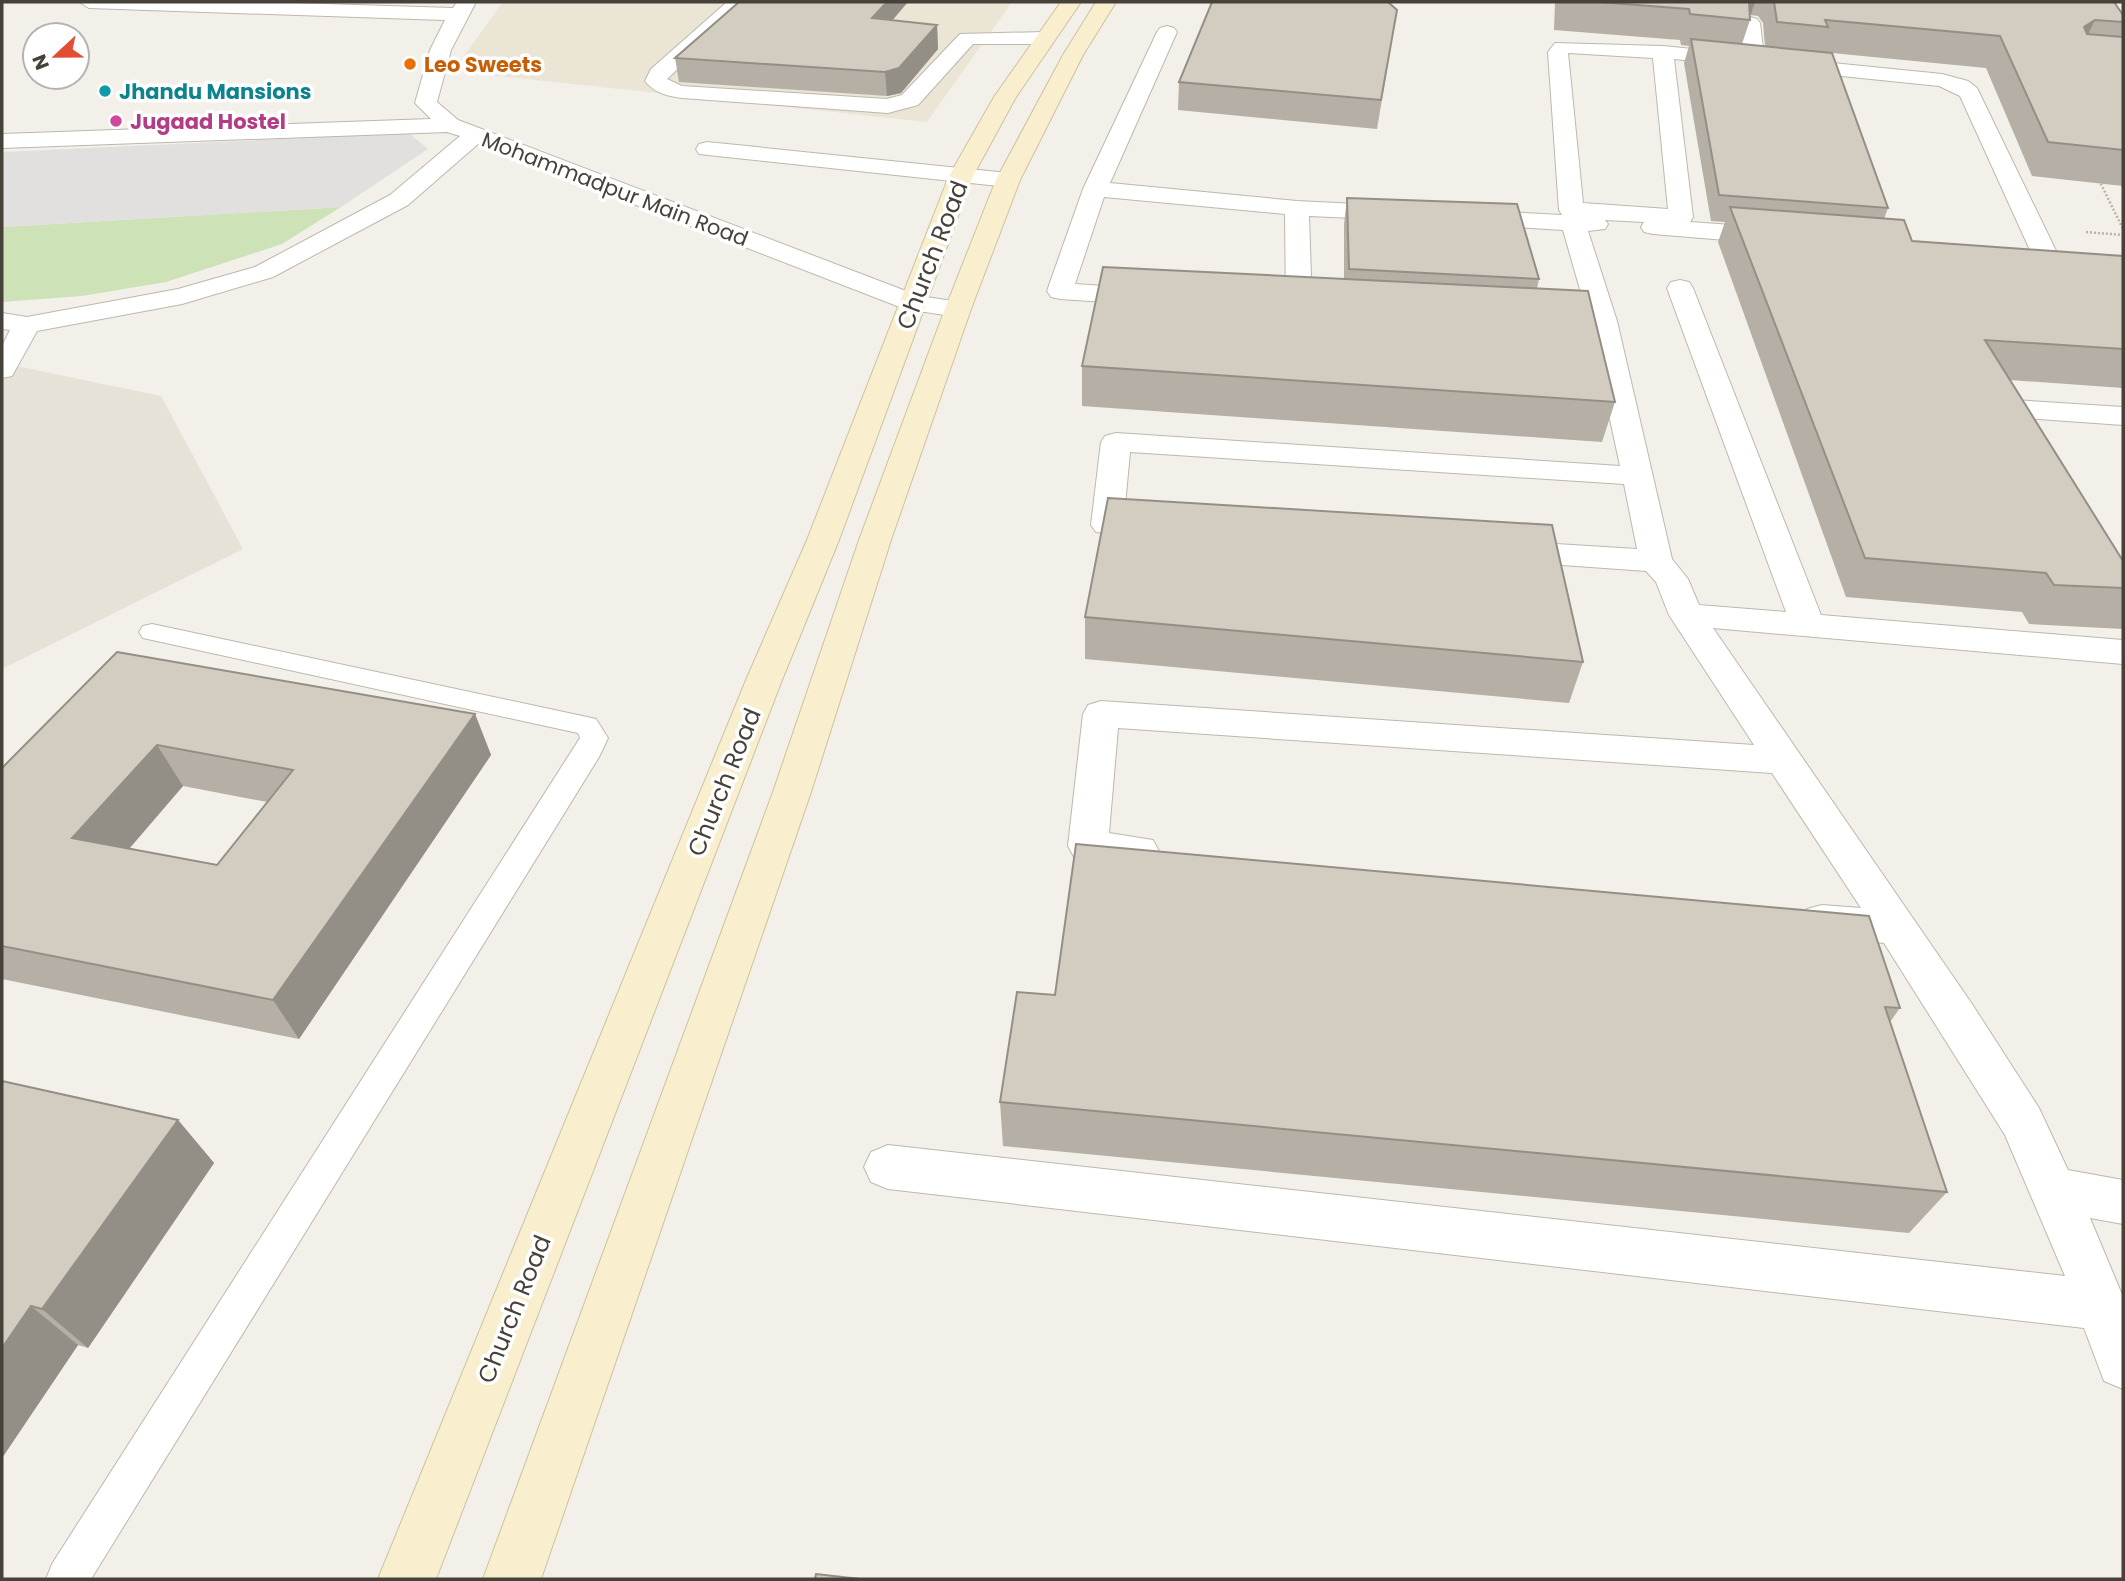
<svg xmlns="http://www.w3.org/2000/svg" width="2125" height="1581" viewBox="0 0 2125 1581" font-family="Poppins,sans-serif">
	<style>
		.residential { fill: #e6e2d8 }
		.education { fill: #eae5d5 }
		.green { fill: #cee2b7 }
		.parking { fill: #e2e0de }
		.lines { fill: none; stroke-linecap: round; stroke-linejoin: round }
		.lane-casing { stroke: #bdb8ad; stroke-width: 2 }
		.street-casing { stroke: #bdb8ad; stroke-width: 2 }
		.secondary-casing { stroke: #cdc29e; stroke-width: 2 }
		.path { stroke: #beb3a0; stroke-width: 2.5; stroke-dasharray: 2 2; stroke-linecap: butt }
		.lane { fill: #fff; fill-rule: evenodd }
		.street { fill: #fff; fill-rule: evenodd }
		.secondary { fill: #f9efce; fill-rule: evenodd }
		.wall { fill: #b5afa5; fill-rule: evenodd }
		.shaded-wall { fill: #948f86 }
		.building { fill: #d3ccc0; stroke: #948f86; stroke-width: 2; fill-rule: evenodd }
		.food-dot { fill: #e8710a; stroke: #fff; stroke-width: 2.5 }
		.culture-dot { fill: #0f9aa8; stroke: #fff; stroke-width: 2.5 }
		.hotel-dot { fill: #d1479c; stroke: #fff; stroke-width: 2.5 }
		.labels { text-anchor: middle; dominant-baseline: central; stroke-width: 7; stroke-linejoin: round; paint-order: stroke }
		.far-food-label { font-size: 21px; font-weight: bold; fill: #c56008; stroke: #fff; text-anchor: start }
		.far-culture-label { font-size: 21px; font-weight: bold; fill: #0d838f; stroke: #fff; text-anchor: start }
		.far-hotel-label { font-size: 21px; font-weight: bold; fill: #b23c85; stroke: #fff; text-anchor: start }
		.far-street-label { font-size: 21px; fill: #464139; stroke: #fff }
		.street-label { font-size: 24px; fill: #464139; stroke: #fff }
	</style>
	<rect width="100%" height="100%" fill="#f3f0ea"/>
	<!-- residential -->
	<path class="residential" d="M 2,363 L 161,396 L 243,549 L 2,669 Z"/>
	<!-- education -->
	<path class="education" d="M 503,2 L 1012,2 L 927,122 L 453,71 Z"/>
	<!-- green -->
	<path class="green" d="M 341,207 L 282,244 L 166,282 L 82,296 L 2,302 L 2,227 Z"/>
	<!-- parking -->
	<path class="parking" d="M 409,133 L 428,149 L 341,207 L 2,227 L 2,152 Z"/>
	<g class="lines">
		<defs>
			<path id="lane" d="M 152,624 L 587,717 L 596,719 L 608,738 L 599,757 L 91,1579 L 46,1579 L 52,1564 L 580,738 L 578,733 L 143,638 L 139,632 L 143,626 Z"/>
			<g id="street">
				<path d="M 79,2 L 260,2 L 453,8 L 457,2 L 476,2 L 451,50 L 437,102 L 458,120 L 919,296 L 967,303 L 971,309 L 967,315 L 958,317 L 905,309 L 478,144 L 408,205 L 273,277 L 182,304 L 37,331 L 12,376 L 2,378 L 2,346 L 10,330 L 2,329 L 2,313 L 27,317 L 178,289 L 255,267 L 390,195 L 460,136 L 447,132 L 2,148 L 2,134 L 431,119 L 415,103 L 430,50 L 445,20 L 89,8 Z"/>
				<path d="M 727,2 L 746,4 L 667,79 L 682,86 L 887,99 L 902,95 L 960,34 L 1044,32 L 1051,34 L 1054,38 L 1051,42 L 1044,44 L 973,44 L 918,105 L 888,113 L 682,98 C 668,96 654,93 645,81 L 651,69 Z"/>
				<path d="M 1750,17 L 1757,19 L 1760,23 L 1764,56 L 1942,74 L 1968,81 L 1977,88 L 2060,259 L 2056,264 L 2047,267 L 2038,264 L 2034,259 L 1960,96 L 1939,86 L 1674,59 L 1693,217 L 1690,222 L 1774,228 L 1783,231 L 1787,236 L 1783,241 L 1774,244 L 1653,234 L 1644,232 L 1641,227 L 1644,222 L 1605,220 L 1608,224 L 1605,229 L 1588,231 L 1617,321 L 1672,559 L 1688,579 L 1699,605 L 1786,612 L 1667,288 L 1671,282 L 1680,280 L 1689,282 L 1693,288 L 1821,615 L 2123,640 L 2123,664 L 1713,628 L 1972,1004 L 2039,1108 L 2068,1170 L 2123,1180 L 2123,1224 L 2090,1218 L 2123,1297 L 2123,1389 L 2104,1381 L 2084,1328 L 888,1189 L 871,1182 L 864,1167 L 871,1152 L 888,1145 L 2065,1276 L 2005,1135 L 1884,943 L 1822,937 L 1807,933 L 1801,921 L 1807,909 L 1822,905 L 1861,908 L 1772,773 L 1118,728 L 1109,833 L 1153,840 L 1159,851 L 1153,862 C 1129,869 1098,864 1074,857 L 1068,846 L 1083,714 L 1088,705 L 1101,701 L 1754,745 L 1669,615 L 1656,582 L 1646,571 L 1508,561 L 1496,558 L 1492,551 L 1496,544 L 1508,541 L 1637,549 L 1624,484 L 1130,452 L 1124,516 L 1142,519 L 1147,526 L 1142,533 L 1131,536 L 1096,532 L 1091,525 L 1101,442 L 1105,436 L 1116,433 L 1620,466 L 1589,321 L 1563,230 L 1471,224 L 1462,222 L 1459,217 L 1462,212 L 1471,210 L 1562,215 L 1559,210 L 1548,52 L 1555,43 L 1663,46 L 1743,54 L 1740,23 L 1743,19 ZM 1568,53 L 1653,58 L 1668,209 L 1583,203 Z"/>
				<path d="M 1167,26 L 1174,28 L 1177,32 L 1110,183 L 1297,201 L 1397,206 L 1406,208 L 1409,213 L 1406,218 L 1397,220 L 1309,216 L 1312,306 L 1308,312 L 1299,314 L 1290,312 L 1286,306 L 1285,214 L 1104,197 L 1075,284 L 1150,289 L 1159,291 L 1163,297 L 1159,303 L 1150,305 L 1060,299 L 1051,297 L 1047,291 L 1083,189 L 1157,32 L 1160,28 Z"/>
				<path d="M 707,142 L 1008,173 L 1016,175 L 1020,180 L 1016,185 L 1008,187 L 699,154 L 696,149 L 699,144 Z"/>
				<path d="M 2014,400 L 2123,407 L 2123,425 L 2024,418 L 2035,440 L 2031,446 L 2020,449 L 2009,446 L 1992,413 L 1997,407 Z"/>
			</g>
			<g id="secondary">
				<path d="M 1061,2 L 1081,2 L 1016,97 L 973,176 L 839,540 L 782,680 L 436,1579 L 378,1579 L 746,680 L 807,540 L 949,176 L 994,97 Z"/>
				<path d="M 1096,2 L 1116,2 L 1083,55 L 1020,180 L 971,309 L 891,540 L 811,792 L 541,1579 L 483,1579 L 773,792 L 859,540 L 945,309 L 996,180 L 1063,55 Z"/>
			</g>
		</defs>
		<!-- lane casing -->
		<use href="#lane" class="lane-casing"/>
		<!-- street casing -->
		<use href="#street" class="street-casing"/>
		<!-- secondary casing -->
		<use href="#secondary" class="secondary-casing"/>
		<!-- path -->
		<g class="path">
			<path d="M 2099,180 L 2123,229"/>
			<path d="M 2086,232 L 2123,235"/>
		</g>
		<!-- lane -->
		<use href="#lane" class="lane"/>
		<!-- street -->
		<use href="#street" class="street"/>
		<!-- secondary -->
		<use href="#secondary" class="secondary"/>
	</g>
	<!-- wall -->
	<g class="wall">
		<path d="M 1555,2 L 2114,2 L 2123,15 L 2123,35 L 2122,37 L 2123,37 L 2123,186 L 2032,176 L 1986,68 L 1832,53 L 1888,208 L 1884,219 L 1912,241 L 2123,256 L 2123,388 L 2010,380 L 2123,561 L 2123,629 L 2029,624 L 2022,612 L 1846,597 L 1718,242 L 1725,222 L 1711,221 L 1684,63 L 1689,46 L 1681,45 L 1680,40 L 1554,30 ZM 1750,15 L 1758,16 L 1763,23 L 1765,46 L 1742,44 L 1750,20 Z"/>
		<path d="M 1397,10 L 1377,129 L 1178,110 L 1179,82 Z"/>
		<path d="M 892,21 L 937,25 L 938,49 L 901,93 L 887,96 L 679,82 L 675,58 Z"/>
		<path d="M 1347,198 L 1539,279 L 1537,288 L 1615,402 L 1602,442 L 1082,406 L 1082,366 L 1344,279 L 1344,224 Z"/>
		<path d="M 1085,617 L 1583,662 L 1569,703 L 1085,659 Z"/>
		<path d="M 117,652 L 475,714 L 491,755 L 299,1039 L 2,979 L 2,768 ZM 183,786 L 267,802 L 217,865 L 129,849 Z"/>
		<path d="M 1076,844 L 1900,1008 L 1890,1022 L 1947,1192 L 1909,1233 L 1003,1146 L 1000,1102 L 1055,995 Z"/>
		<path d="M 2,1081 L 178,1120 L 214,1163 L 88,1348 L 78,1345 L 2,1458 Z"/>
	</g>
	<!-- shaded-wall -->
	<g class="shaded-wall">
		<path d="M 887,2 L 908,2 L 874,42 L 872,18 Z"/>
		<path d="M 1744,2 L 1755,2 L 1751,14 L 1742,16 Z"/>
		<path d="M 2095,20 L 2080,51 L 2084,27 Z"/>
		<path d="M 937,25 L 938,49 L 901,93 L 887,96 L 885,72 Z"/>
		<path d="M 475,714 L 491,755 L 299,1039 L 273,1000 Z"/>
		<path d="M 157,745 L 183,786 L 103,879 L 72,838 Z"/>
		<path d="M 178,1120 L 214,1163 L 88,1348 L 42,1309 Z"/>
		<path d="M 31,1306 L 78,1345 L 2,1458 L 2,1348 Z"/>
	</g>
	<!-- building -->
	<g class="building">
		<path d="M 739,2 L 887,2 L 872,18 L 937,25 L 899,68 L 885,72 L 675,58 Z"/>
		<path d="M 1212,2 L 1388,2 L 1397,10 L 1381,100 L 1179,82 Z"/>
		<path d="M 1598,2 L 1749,2 L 1750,20 L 1690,14 L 1689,9 Z"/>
		<path d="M 1774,2 L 2114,2 L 2123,15 L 2123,22 L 2095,20 L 2084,27 L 2087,34 L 2123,37 L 2123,150 L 2048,142 L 2000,36 L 1825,20 L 1828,27 L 1777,22 Z"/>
		<path d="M 1691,39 L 1832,53 L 1888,208 L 1719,195 Z"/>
		<path d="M 1347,198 L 1517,204 L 1539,279 L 1349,269 Z"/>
		<path d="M 1730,207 L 1904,220 L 1912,241 L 2123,256 L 2123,349 L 1985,340 L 2123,561 L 2123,588 L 2054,585 L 2046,573 L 1865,558 Z"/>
		<path d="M 1103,267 L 1588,291 L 1615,402 L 1082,366 Z"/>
		<path d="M 1108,498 L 1552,525 L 1583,662 L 1085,617 Z"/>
		<path d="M 117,652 L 475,714 L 273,1000 L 2,946 L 2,768 ZM 157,745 L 293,770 L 217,865 L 72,838 Z"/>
		<path d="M 1076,844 L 1869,916 L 1900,1008 L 1885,1007 L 1947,1192 L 1000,1102 L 1017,992 L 1055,995 Z"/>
		<path d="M 2,1081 L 178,1120 L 42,1309 L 31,1306 L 2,1348 Z"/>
		<path d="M 816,1574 L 860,1579 L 815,1579 Z"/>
	</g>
	<!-- markers -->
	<circle class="food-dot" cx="410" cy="64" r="7"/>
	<circle class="culture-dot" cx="105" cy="91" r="7"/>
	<circle class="hotel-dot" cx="116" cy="121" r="7"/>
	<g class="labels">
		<!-- far-food labels -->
		<g class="far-food-label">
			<text x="424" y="64">Leo Sweets</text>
		</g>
		<!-- far-culture labels -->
		<g class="far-culture-label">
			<text x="119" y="91">Jhandu Mansions</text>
		</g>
		<!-- far-hotel labels -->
		<g class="far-hotel-label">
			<text x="130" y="121">Jugaad Hostel</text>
		</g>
		<!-- far-street labels -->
		<g class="far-street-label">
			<text transform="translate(615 189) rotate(21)">Mohammadpur Main Road</text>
		</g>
		<!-- street labels -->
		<g class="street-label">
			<text transform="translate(932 255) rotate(-69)">Church Road</text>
			<text transform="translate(724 782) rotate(-68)">Church Road</text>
			<text transform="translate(514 1309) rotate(-68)">Church Road</text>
		</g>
	</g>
	<!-- border -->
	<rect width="2125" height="1581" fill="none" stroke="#464139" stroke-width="7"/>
	<!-- north arrow -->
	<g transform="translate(56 56) rotate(248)"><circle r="33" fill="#ffffff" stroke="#b5b3b0" stroke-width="2"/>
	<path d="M0-5L12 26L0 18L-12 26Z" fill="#e24e32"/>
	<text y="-10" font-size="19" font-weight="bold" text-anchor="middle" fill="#464139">N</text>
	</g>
</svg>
